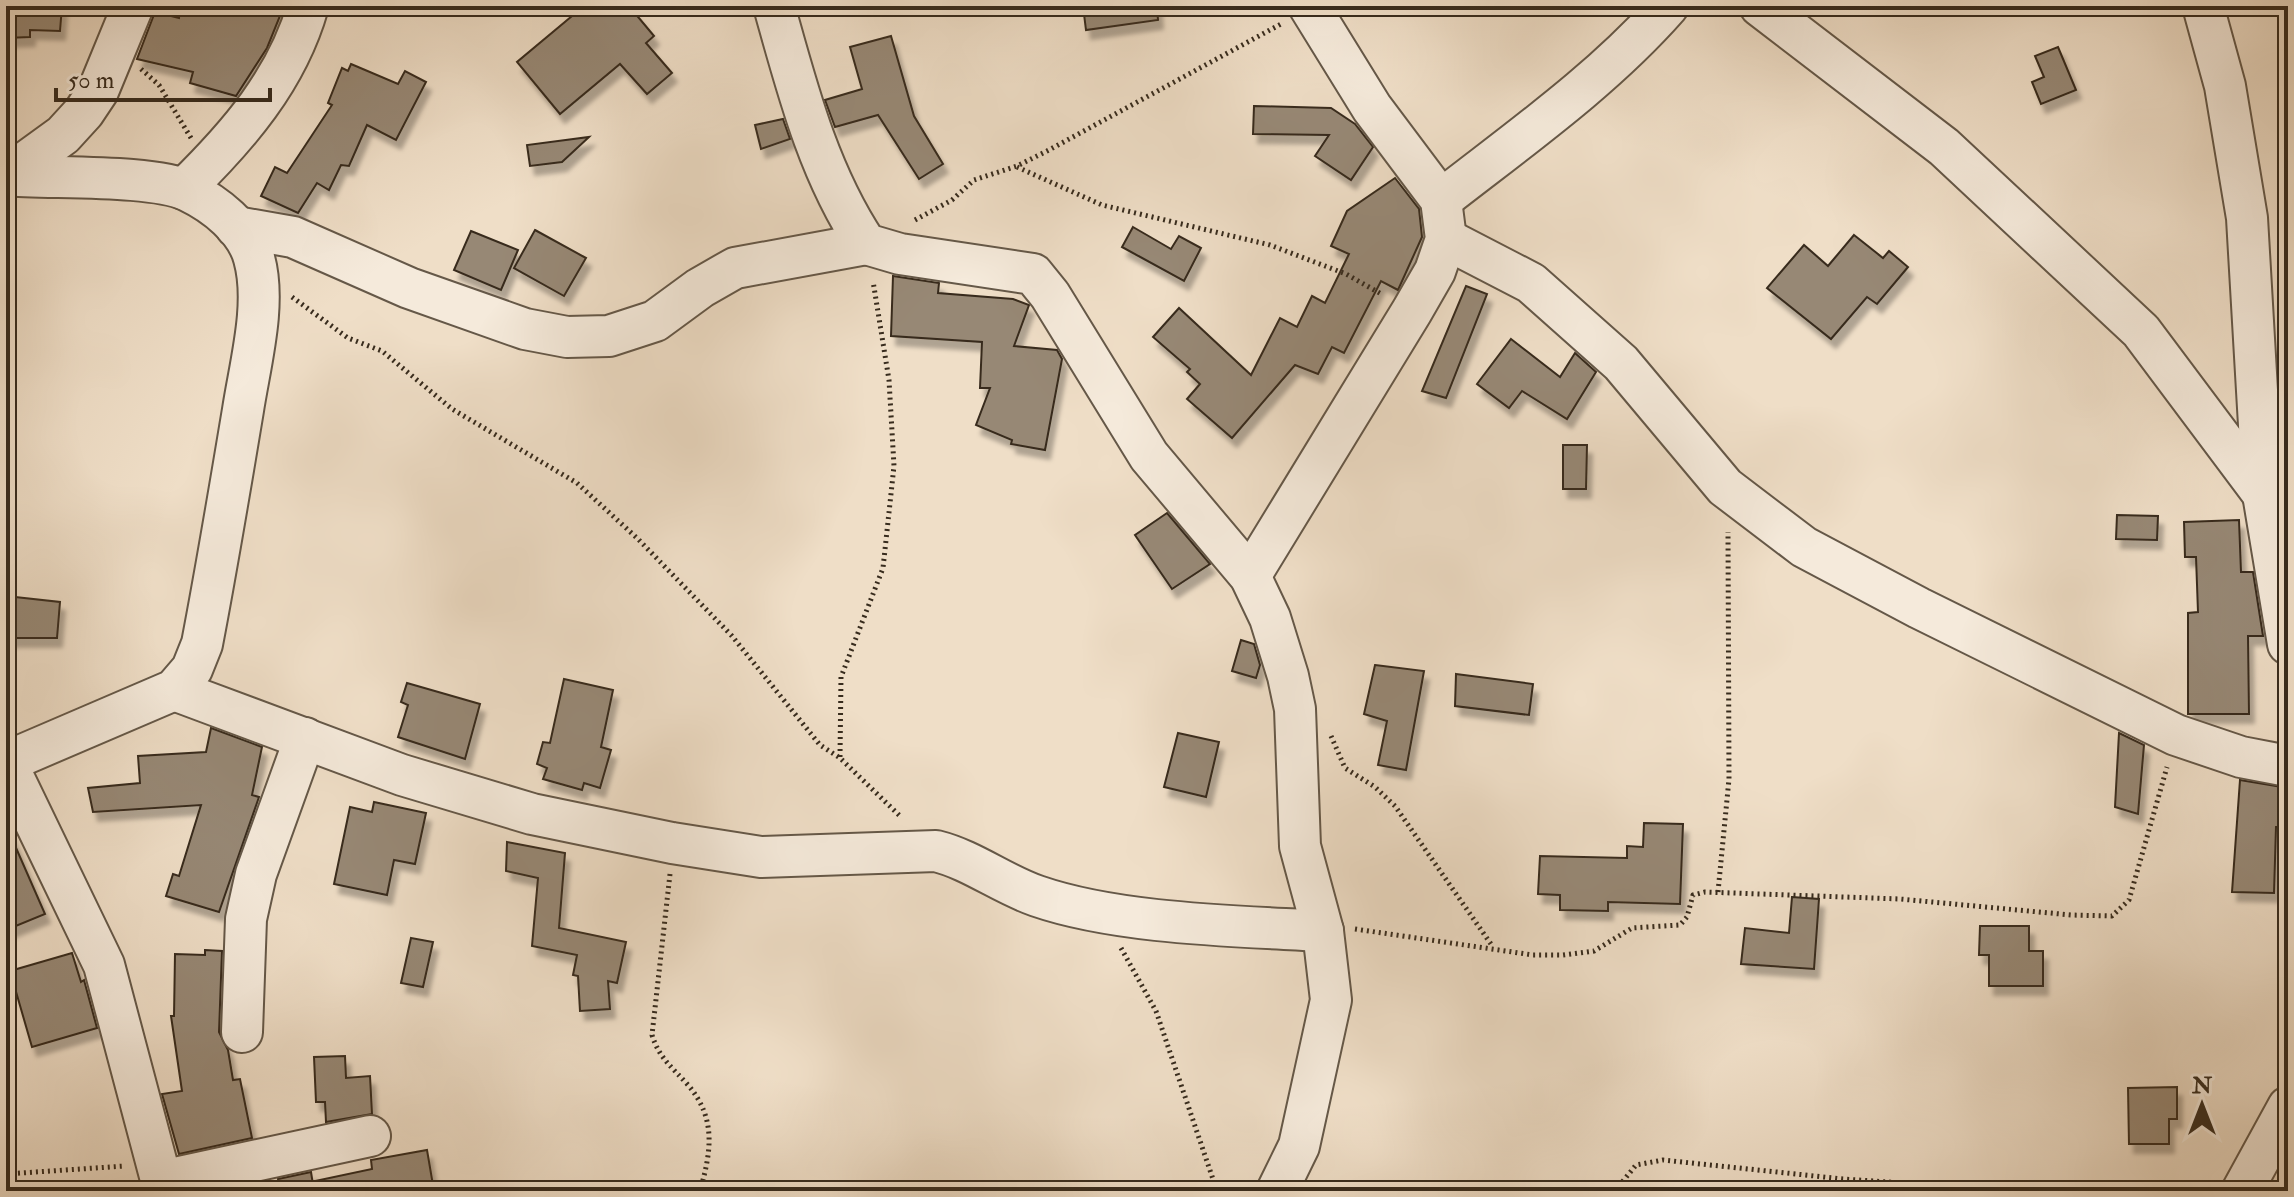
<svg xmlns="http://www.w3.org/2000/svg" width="2294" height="1197" viewBox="0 0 2294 1197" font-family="'IM FELL Double Pica',serif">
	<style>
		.building { fill: #978875; stroke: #372b1d; stroke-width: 2; filter: url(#shadow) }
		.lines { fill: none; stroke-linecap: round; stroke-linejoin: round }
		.minor-casing { stroke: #655848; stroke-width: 44 }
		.path { stroke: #372b1d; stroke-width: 5; stroke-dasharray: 2 4; stroke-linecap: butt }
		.minor { stroke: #f5eadb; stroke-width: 40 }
	</style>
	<defs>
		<filter id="shadow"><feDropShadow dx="5" dy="9" stdDeviation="2" flood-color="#0004"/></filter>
	</defs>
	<rect width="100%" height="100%" fill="#efdec7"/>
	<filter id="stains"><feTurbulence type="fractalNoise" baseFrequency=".0025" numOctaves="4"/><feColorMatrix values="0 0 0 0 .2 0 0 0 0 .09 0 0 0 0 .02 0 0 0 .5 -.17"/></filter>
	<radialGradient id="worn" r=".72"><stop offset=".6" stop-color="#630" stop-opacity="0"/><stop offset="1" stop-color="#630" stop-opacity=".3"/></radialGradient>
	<!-- building -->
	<g class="building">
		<path d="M 6,6 L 62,6 L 60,31 L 30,30 L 30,37 L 6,38 Z"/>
		<path d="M 180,6 L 284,6 L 267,48 L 236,96 L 190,83 L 193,72 L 137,59 L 155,12 L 179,18 Z"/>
		<path d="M 584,6 L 629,6 L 654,36 L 646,43 L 672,73 L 647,94 L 620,64 L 560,114 L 517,62 Z"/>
		<path d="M 1083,6 L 1157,6 L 1158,20 L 1086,30 Z"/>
		<path d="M 891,36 L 914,116 L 943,164 L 919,179 L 878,115 L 835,127 L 825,100 L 862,89 L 850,47 Z"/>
		<path d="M 2058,47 L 2076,90 L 2041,104 L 2032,82 L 2044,77 L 2035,56 Z"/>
		<path d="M 351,64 L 398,84 L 405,71 L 426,82 L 396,140 L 367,125 L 349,166 L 341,165 L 329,190 L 317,183 L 298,213 L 261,196 L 275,167 L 287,173 L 332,105 L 328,103 L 342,68 L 348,71 Z"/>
		<path d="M 1254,106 L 1331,108 L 1355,124 L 1373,147 L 1351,180 L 1315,156 L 1329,135 L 1253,134 Z"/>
		<path d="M 783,119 L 790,139 L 761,149 L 755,125 Z"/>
		<path d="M 589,137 L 562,162 L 530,166 L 527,145 Z"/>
		<path d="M 1395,178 L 1419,209 L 1422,237 L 1398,290 L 1381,281 L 1344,353 L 1332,347 L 1318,374 L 1295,365 L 1232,438 L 1187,399 L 1200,384 L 1187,372 L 1190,369 L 1153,337 L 1179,308 L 1251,375 L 1280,318 L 1297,327 L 1312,296 L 1325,303 L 1349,254 L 1331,246 L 1347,211 Z"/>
		<path d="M 1133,227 L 1171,249 L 1179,236 L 1201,248 L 1184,281 L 1122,247 Z"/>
		<path d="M 535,230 L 586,258 L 564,296 L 514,268 Z"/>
		<path d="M 471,231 L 518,250 L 501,290 L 454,270 Z"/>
		<path d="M 1854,235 L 1883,258 L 1889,251 L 1908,267 L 1877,304 L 1867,297 L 1831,339 L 1767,288 L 1804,245 L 1828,266 Z"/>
		<path d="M 893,276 L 939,283 L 938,293 L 1013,299 L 1029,305 L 1014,346 L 1057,350 L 1062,359 L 1045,450 L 1011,444 L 1012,440 L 976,425 L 990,388 L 980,388 L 982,342 L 891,336 Z"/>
		<path d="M 1466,286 L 1487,294 L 1446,398 L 1422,391 Z"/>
		<path d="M 1511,339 L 1560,377 L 1575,353 L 1596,372 L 1567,419 L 1522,391 L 1509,408 L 1477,384 Z"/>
		<path d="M 1563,445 L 1587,445 L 1586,489 L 1563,489 Z"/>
		<path d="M 1167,513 L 1210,564 L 1172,589 L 1135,535 Z"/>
		<path d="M 2117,515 L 2158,516 L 2157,540 L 2116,539 Z"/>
		<path d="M 2239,520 L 2241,572 L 2253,572 L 2263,636 L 2248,636 L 2249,714 L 2188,714 L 2188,613 L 2198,612 L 2196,557 L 2185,557 L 2184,522 Z"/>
		<path d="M 6,596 L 60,602 L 57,638 L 6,638 Z"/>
		<path d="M 1241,640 L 1254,644 L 1260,665 L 1256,678 L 1232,671 Z"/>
		<path d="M 1375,665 L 1424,671 L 1406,770 L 1378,765 L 1387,721 L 1364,714 Z"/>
		<path d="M 1456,674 L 1533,684 L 1529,715 L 1455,706 Z"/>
		<path d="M 564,679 L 613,690 L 601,747 L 611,750 L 600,788 L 584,783 L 582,790 L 543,779 L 547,768 L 537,764 L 543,742 L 550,743 Z"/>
		<path d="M 407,683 L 480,704 L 465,759 L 398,737 L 408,705 L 401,702 Z"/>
		<path d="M 211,728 L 262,747 L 252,795 L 259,797 L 219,912 L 166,896 L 173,874 L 179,876 L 201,805 L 93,812 L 88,788 L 140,783 L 138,756 L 206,752 Z"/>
		<path d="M 1178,733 L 1219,742 L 1206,797 L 1164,787 Z"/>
		<path d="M 2119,733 L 2144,745 L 2138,814 L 2115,807 Z"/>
		<path d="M 2240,780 L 2288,788 L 2288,802 L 2281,802 L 2280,827 L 2276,827 L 2274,893 L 2232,892 Z"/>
		<path d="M 374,802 L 426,813 L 415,864 L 394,860 L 387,895 L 334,884 L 350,807 L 372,812 Z"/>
		<path d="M 1644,823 L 1683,824 L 1680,904 L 1608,902 L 1608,911 L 1560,910 L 1560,895 L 1538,894 L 1540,856 L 1627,858 L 1627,846 L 1643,847 Z"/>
		<path d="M 6,825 L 45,914 L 6,930 Z"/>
		<path d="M 507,842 L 565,853 L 559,928 L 626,942 L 617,983 L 608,981 L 610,1009 L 580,1011 L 578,976 L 573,975 L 577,955 L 532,946 L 538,878 L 506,871 Z"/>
		<path d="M 1792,897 L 1819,899 L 1814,969 L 1741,964 L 1745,928 L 1789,933 Z"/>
		<path d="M 1980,926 L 2029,926 L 2029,951 L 2043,951 L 2043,986 L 1989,986 L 1989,955 L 1979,955 Z"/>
		<path d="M 411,938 L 433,942 L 423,987 L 401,983 Z"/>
		<path d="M 205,950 L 222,951 L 219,1032 L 228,1050 L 233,1080 L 240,1079 L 252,1138 L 179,1154 L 162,1094 L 182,1091 L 171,1016 L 174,1016 L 175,954 L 205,955 Z"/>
		<path d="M 72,953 L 81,982 L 84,980 L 97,1028 L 32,1047 L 10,971 Z"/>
		<path d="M 345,1056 L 346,1078 L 370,1076 L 372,1114 L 326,1122 L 325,1102 L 316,1102 L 314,1057 Z"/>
		<path d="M 2177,1087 L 2177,1119 L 2169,1119 L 2169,1144 L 2129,1144 L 2128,1088 Z"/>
		<path d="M 427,1150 L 434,1191 L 316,1191 L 315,1181 L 372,1169 L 371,1160 Z"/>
		<path d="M 311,1172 L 314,1191 L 280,1191 L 278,1179 Z"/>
	</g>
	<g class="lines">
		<defs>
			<g id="minor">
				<path d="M 774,6 C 797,88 818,172 866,244 L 900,254 L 1033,274 L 1050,295 L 1149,456 L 1250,576 L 1270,618 L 1288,676 L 1295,709 L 1300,846 L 1323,931 L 1331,1000 L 1299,1146 L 1277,1191"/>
				<path d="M 1760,6 L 1944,147 L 2141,331 L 2263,494"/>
				<path d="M 2203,6 L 2225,86 L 2247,218 L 2263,494 L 2288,644"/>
				<path d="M 6,175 C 49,179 153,174 188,191 C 215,204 246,228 254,258 C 267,304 250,364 243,410 C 230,488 217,566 202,644 L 192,669 L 174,690 L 6,762"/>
				<path d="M 8,175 L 63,135 L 84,112 L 98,91 L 133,6"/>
				<path d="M 184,189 C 238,136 287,80 308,6"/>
				<path d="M 1441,200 C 1519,139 1603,80 1668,6"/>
				<path d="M 236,227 L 293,237 L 409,288 L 525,329 L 567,337 L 609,336 L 655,321 L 700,288 L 735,268 L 866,244"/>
				<path d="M 1446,239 L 1531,283 L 1621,363 L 1725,487 L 1804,547 L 1919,608 L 2176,735 L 2241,757 L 2288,766"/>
				<path d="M 1250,576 L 1412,311 L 1435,271 L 1446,239 L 1441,200 L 1372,108 L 1309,6"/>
				<path d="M 174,690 L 402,775 L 532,814 L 672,843 L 761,857 L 936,851 C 972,860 1002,884 1037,896 C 1118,924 1236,926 1323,931"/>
				<path d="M 6,762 L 104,965 L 164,1191"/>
				<path d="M 242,1032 L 246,919 L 256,874 L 305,738"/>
				<path d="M 161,1181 L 370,1136"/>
				<path d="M 2242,1191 L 2288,1107"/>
			</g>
		</defs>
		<!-- minor casing -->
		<use href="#minor" class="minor-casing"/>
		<!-- path -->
		<g class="path">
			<path d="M 141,69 L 159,85 L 191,138"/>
			<path d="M 1017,167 L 1102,205 L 1270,245 L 1346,274 L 1383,295"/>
			<path d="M 915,220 L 952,200 L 974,180 L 1017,166 L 1047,151 L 1281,24"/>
			<path d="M 292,297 L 348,338 L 382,351 L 452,409 L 577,483 L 638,539 L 732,636 L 820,745 L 840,758 L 901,817"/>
			<path d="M 1331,736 L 1345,768 L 1375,787 L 1395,806 L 1493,947"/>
			<path d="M 840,757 L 841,677 L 883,568 L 894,466 L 889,380 L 873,281"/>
			<path d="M 670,874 L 652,1035 C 659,1058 672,1067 688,1085 C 717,1119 711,1152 700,1191"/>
			<path d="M 1718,892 L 1729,779 L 1728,532"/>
			<path d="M 1355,929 L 1533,955 L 1563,955 L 1594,951 L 1632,928 L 1680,925 L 1687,917 L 1693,895 L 1705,892 L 1900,899 L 2071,915 L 2112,916 L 2129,900 L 2167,767"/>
			<path d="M 1121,948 L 1156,1011 L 1217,1191"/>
			<path d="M 6,1174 L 125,1166"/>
			<path d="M 1615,1191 L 1636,1165 L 1663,1160 L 1843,1179 L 2024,1191"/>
		</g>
		<!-- minor -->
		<use href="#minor" class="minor"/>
	</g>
	<!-- margin -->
	<rect width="2294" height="1197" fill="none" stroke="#efdec7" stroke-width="32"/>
	<rect x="8" y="8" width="2278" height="1181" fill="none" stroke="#372b1d" stroke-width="4"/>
	<rect x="16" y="16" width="2262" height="1165" fill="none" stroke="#372b1d" stroke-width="2"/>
	<!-- north arrow -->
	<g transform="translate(2202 1105)" stroke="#f5eadb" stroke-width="6" paint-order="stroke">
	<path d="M0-6L14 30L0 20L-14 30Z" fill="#372b1d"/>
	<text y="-12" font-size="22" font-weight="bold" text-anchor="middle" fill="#372b1d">N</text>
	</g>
	<!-- scale -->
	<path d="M56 88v12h214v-12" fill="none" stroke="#372b1d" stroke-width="4"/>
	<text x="68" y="88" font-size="24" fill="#372b1d" stroke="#f5eadb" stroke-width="6" paint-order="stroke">50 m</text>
	<rect width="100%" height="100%" filter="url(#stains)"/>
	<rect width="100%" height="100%" fill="url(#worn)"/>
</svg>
